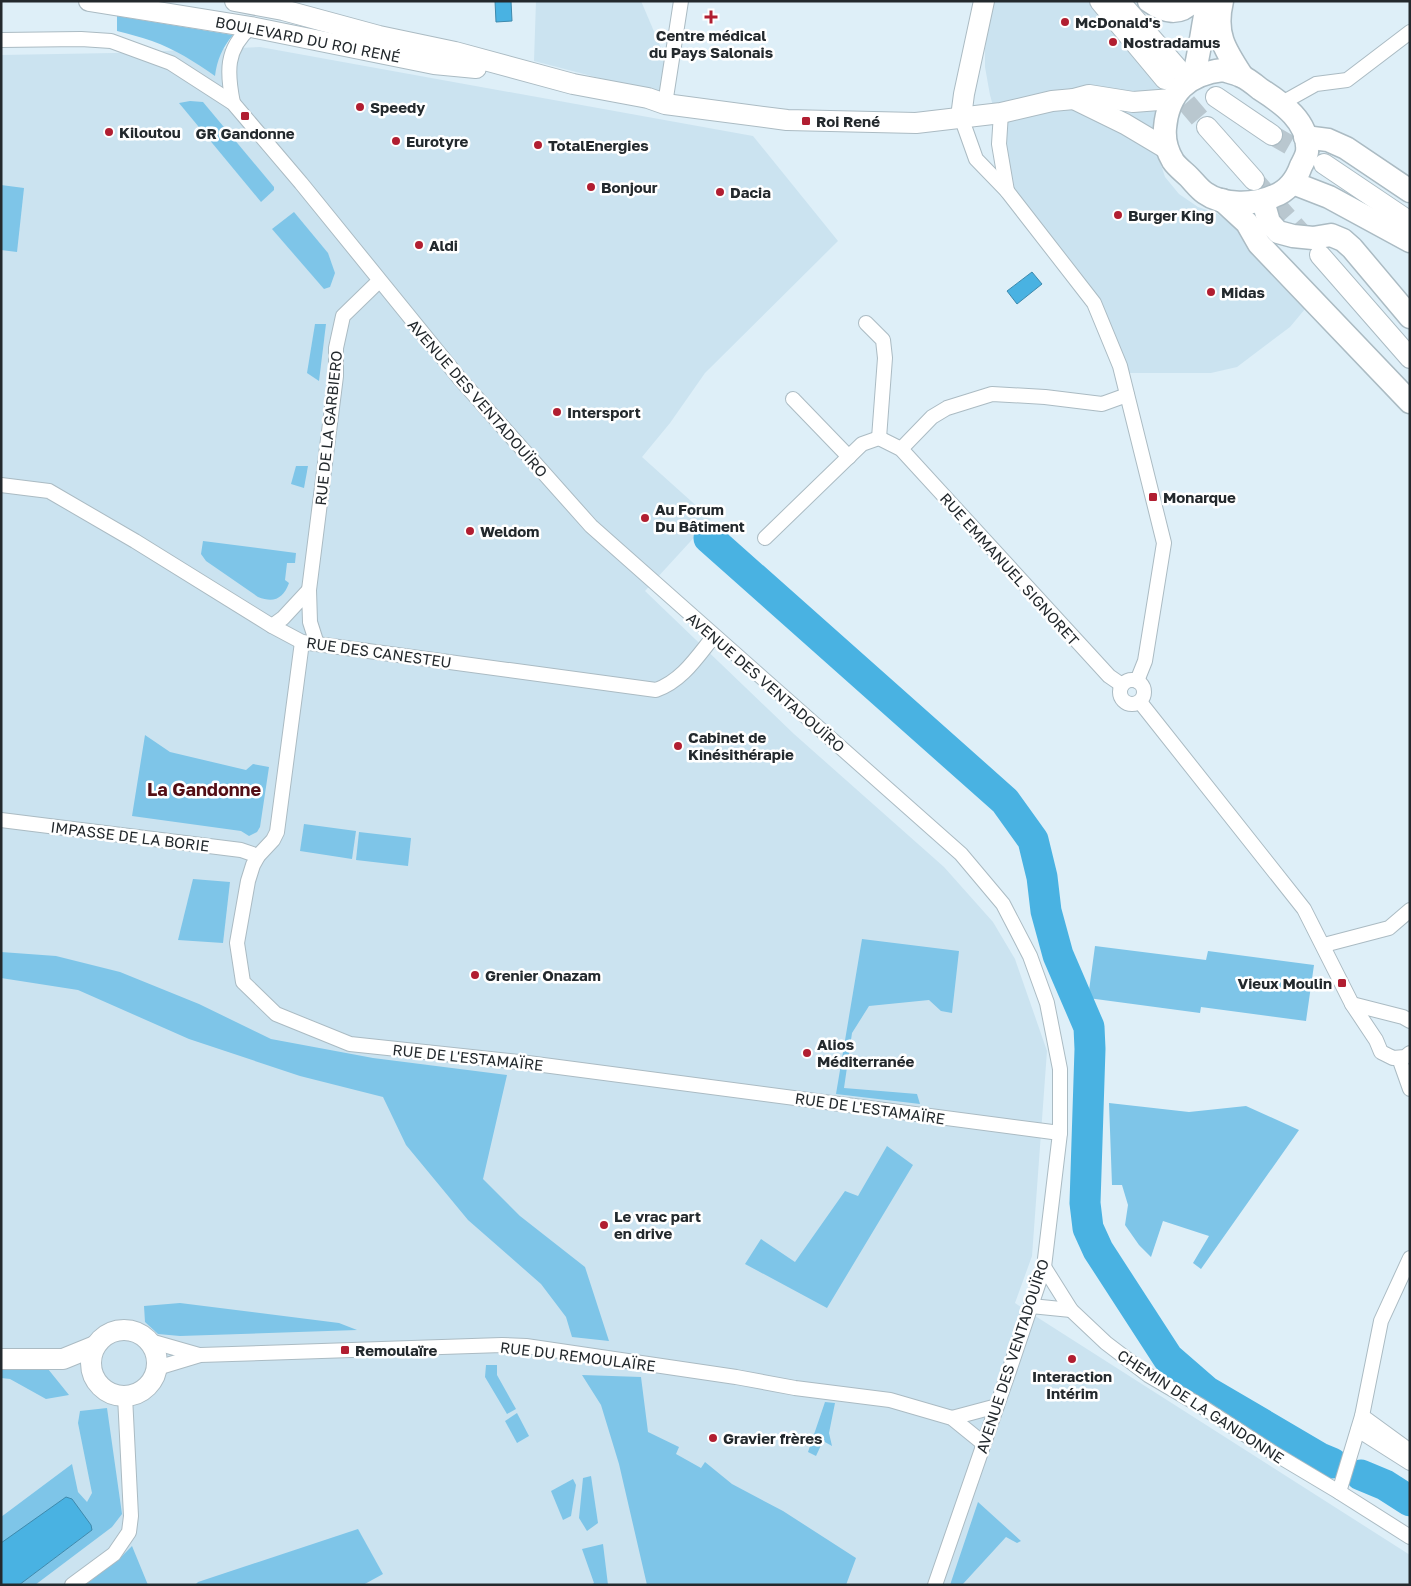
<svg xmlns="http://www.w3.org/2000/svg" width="1411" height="1586" viewBox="0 0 1411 1586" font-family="'Golos Text',sans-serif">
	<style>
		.built { fill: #cbe3f0 }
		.green { fill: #7ec5e8 }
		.water { fill: #49b2e2; stroke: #3e89ac }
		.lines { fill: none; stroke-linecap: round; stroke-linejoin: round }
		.river { stroke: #49b2e2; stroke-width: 31 }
		.secondary-tunnel { stroke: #b9c7cf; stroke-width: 20; stroke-dasharray: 20 10; stroke-linecap: butt }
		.street-casing { stroke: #abbbc3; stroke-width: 16 }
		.secondary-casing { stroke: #abbbc3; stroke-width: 22 }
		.primary-casing { stroke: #abbbc3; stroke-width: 25 }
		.street { stroke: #fff; stroke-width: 14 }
		.secondary { stroke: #fff; stroke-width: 20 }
		.primary { stroke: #fff; stroke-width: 22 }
		.poi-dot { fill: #b11e31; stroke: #fff; stroke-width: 2 }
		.labels { text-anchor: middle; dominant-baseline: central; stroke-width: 5; stroke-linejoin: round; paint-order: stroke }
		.poi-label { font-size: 15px; font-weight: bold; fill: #23292d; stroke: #fff; text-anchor: start }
		.street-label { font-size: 15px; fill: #23292d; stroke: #fff }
		.quarter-label { font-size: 18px; font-weight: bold; fill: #530e15; stroke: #fff }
	</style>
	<rect width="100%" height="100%" fill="#deeff8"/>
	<!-- built -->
	<g class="built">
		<path d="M 536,1 L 641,1 L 670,69 L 664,95 L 534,61 Z"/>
		<path d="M 991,1 L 1093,1 L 1171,93 L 1157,133 L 1159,159 L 1165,177 L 1179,194 L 1198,207 L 1216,213 L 1228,221 L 1273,264 L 1310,303 L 1290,327 L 1237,367 L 1211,373 L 1125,373 L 1095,295 L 1013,190 L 1006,152 L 990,95 L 985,67 L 985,49 Z"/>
		<path d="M 260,47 L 753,136 L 838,241 L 705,373 L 670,423 L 642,457 L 711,519 L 645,591 L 794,734 L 944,867 L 993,922 L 1015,959 L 1047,1051 L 1032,1256 L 1015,1303 L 1410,1555 L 1410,1585 L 1,1585 L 1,55 L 114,53 Z"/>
	</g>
	<!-- green -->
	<g class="green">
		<path d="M 117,16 L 233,35 C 222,48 217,60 215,76 C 195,62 175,49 152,41 C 141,37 129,34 117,31 Z"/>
		<path d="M 190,101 L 203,102 L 274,187 L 274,190 L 261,202 L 179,103 Z"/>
		<path d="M 1,185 L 24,188 L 17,252 L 1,250 Z"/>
		<path d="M 294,212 L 328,253 L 335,273 L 330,287 L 324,289 L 272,229 Z"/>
		<path d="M 315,324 L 326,324 L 319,381 L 307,373 Z"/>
		<path d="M 296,466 L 308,466 L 304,488 L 291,484 Z"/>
		<path d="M 203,541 L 296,553 L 295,563 L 287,563 L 285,580 L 289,583 C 283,599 274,603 258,597 L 206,561 L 201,554 Z"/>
		<path d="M 145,735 L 170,752 L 246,770 L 253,764 L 269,767 L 260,827 L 257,832 L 249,836 L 241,831 L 132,816 Z"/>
		<path d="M 304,824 L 356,831 L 352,859 L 300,851 Z"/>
		<path d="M 359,832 L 411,838 L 408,866 L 356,860 Z"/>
		<path d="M 193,879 L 230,882 L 223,943 L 178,940 Z"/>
		<path d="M 862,939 L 959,951 L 952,1013 L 941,1011 L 929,1000 L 869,1006 L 852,1033 L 844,1088 L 917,1094 L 920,1104 L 836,1094 Z"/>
		<path d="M 1095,946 L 1206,960 L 1208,951 L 1314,965 L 1306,1021 L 1201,1007 L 1200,1013 L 1088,998 Z"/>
		<path d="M 1,952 L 56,956 L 120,972 L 199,1004 L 271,1039 L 373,1058 L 507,1075 L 483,1179 L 520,1216 L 585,1267 L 609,1341 L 572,1337 L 566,1317 L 541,1284 L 468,1220 L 406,1145 L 383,1097 L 300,1076 L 189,1039 L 78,990 L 1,978 Z"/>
		<path d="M 1109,1103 L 1189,1112 L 1246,1106 L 1299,1130 L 1201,1269 L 1193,1263 L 1209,1236 L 1163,1221 L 1151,1257 L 1139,1245 L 1125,1225 L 1128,1205 L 1122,1185 L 1112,1185 Z"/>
		<path d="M 887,1146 L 913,1165 L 827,1308 L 745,1264 L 761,1239 L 795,1262 L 845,1191 L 858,1196 Z"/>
		<path d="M 180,1303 L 339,1323 L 357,1330 L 180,1336 L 158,1334 L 145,1322 L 144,1306 Z"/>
		<path d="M 486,1365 L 497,1365 L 497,1375 L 516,1409 L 507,1414 L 485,1377 Z"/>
		<path d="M 1,1367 L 48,1369 L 69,1395 L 46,1399 L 10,1379 L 1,1378 Z"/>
		<path d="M 582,1375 L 641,1377 L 648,1432 L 679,1447 L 676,1454 L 701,1468 L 705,1462 L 732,1484 L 783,1511 L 856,1558 L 846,1585 L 647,1585 L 619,1464 L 601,1405 Z"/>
		<path d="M 825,1402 L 835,1403 L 829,1433 L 832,1446 L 823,1441 L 816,1456 L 808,1452 Z"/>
		<path d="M 107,1408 L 122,1514 L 112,1527 L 35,1585 L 19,1585 L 92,1530 L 1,1543 L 1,1517 L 72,1464 L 78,1492 L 87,1502 L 92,1493 L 78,1423 L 80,1411 Z"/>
		<path d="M 517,1413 L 529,1436 L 517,1443 L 505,1421 Z"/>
		<path d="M 591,1476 L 598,1523 L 587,1531 L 579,1518 L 583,1478 Z"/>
		<path d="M 573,1479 L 576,1485 L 571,1516 L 563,1520 L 551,1491 Z"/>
		<path d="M 978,1502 L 1021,1541 L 1017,1543 L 1006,1537 L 962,1585 L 950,1585 Z"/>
		<path d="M 358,1529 L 383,1574 L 363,1585 L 195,1585 L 198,1582 Z"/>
		<path d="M 603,1544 L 608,1585 L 591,1585 L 594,1583 L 582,1549 Z"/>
		<path d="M 132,1546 L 148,1585 L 85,1585 L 119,1559 Z"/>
	</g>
	<!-- water -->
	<g class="water">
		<path d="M 495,1 L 511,1 L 512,21 L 496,22 Z"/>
		<path d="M 1032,272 L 1042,284 L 1017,304 L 1007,291 Z"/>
		<path d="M 66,1497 L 72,1499 L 91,1525 L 92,1530 L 19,1585 L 1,1585 L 1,1543 Z"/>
	</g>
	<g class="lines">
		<!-- river -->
		<g class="river">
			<path d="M 709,538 L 1005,801 L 1033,840 L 1042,877 L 1046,911 L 1058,955 L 1089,1027 L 1090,1049 L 1085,1203 L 1088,1228 L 1098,1250 L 1168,1358 L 1206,1391 L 1320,1458 L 1332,1463"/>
			<path d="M 1361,1475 L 1385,1485 L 1410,1501"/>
		</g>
		<!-- secondary-tunnel -->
		<g class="secondary-tunnel">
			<path d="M 1167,80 L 1207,127"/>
			<path d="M 1272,135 L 1318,161"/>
			<path d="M 1254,180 L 1311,244"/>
		</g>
		<defs>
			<g id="street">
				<path d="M 1,40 L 81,39 L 111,41 L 171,63 L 233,103 L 301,183 L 460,379 L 591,526 L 961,854 L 1003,904 L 1030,956 L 1047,1003 L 1060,1069 L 1060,1133 L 1044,1267 L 1008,1374 L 935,1585"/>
				<path d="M 233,103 C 227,73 225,49 251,27"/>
				<path d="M 1282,103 L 1316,84 L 1347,80 L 1410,32"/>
				<path d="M 665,104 L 681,1"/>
				<path d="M 1001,113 L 999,144 L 1007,191"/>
				<path d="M 961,117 L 976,159 L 1007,191 L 1094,303 L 1120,366 L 1164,543 L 1145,661 L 1137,681"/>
				<path d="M 866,323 L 883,340 L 885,358 L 879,438"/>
				<path d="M 793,399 L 849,457"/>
				<path d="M 901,449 L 932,417 L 947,408 L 992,394 L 1045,397 L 1102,404 L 1127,395"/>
				<path d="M 1,485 L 49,491 L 135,541 L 272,626 L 302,642 L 656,690 C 682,681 697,657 714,636"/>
				<path d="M 765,538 L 862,444 L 879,438 L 901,449 L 1109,676 L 1122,685"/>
				<path d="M 309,590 L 336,376 L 336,348 L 343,316 L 379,281"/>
				<path d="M 272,626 L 283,618 L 309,590 L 310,622 L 317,644"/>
				<path d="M 302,642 L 277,832 L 273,840 L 258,856 L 253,865 L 248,881 L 237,943 L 243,982 L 276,1014 L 350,1044 L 528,1063 L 1060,1133"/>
				<circle cx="1132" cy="692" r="12"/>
				<path d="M 1140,702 L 1304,909 L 1352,1004 L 1376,1040 L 1381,1052 L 1393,1058 L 1405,1057 L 1410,1053"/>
				<path d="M 1,820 L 241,850 L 258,856"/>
				<path d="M 1324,945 L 1389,928 L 1410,910"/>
				<path d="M 1352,1004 L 1403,1017 L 1410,1021"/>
				<path d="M 1399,1058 L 1410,1089"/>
				<path d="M 1044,1267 L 1071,1310 L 1106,1343 L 1148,1375 L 1201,1406 L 1272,1452 L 1339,1492 L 1410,1537"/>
				<path d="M 1031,1306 L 1071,1310"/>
				<path d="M 150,1341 L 199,1355"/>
				<path d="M 157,1368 L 200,1355 L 502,1345 L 526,1346 L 736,1377 L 795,1388 L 890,1400 L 952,1418 L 984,1444"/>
				<path d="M 1362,1416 L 1410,1451"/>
				<path d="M 952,1418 L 997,1406"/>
				<path d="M 1358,1430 L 1410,1463"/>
				<path d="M 1339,1492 L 1362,1416 L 1381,1321 L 1410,1258"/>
				<path d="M 72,1585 L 114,1554 L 129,1532 L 131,1516 L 125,1396"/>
			</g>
			<g id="secondary">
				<path d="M 89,1 L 251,27 L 434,64 L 476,68"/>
				<path d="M 235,1 L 283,10 L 379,36 L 455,52 L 573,84 L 648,98 L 665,104 L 787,120 L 916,123 L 1001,113 L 1052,101 L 1074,99 L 1089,95 L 1133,102 L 1172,99"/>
				<path d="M 1100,1 L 1165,79"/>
				<path d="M 1119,1 L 1179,70"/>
				<path d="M 1216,97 L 1272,135"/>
				<path d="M 1074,99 L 1125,124 L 1167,149"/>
				<path d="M 961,117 L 964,94 L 984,1"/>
				<path d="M 1207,127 L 1254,180"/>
				<path d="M 1324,164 L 1410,222"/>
				<path d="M 1320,255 L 1410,358"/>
				<circle cx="124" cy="1363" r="33"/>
				<path d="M 1,1359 L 63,1359 L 95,1346"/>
			</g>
			<g id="primary">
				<path d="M 1149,1 C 1164,12 1179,16 1193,1"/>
				<path d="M 1222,1 C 1214,34 1225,50 1242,76"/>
				<path d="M 1223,70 C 1229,72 1235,73 1241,76 C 1248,79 1254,84 1260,89 C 1282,103 1310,122 1307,152 C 1306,157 1303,162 1301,166 C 1296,180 1288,191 1274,196 C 1255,205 1223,206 1205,193 C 1199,189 1194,182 1189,177 C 1184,172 1177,167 1173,161 C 1167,151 1164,139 1165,128 C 1168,92 1188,74 1223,70 Z"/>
				<path d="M 1193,78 C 1200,53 1202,27 1208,1"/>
				<path d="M 1305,137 L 1328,140 L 1346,148 L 1410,191"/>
				<path d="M 1293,183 L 1329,197 L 1410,241"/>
				<path d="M 1222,200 L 1247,223 L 1259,244 L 1410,402"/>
				<path d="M 1263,201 L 1269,222 L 1278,232 L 1293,236 L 1313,238 L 1331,235 L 1343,240 L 1352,248 L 1410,317"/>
			</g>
		</defs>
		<!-- street casing -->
		<use href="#street" class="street-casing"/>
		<!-- secondary casing -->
		<use href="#secondary" class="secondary-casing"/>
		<!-- primary casing -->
		<use href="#primary" class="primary-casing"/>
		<!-- street -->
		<use href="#street" class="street"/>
		<!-- secondary -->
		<use href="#secondary" class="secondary"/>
		<!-- primary -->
		<use href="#primary" class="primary"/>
	</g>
	<!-- markers -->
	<g class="poi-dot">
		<path d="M708.5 9.5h5v5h5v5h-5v5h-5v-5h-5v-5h5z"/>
		<circle cx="1065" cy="22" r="5"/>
		<circle cx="1113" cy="42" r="5"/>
		<circle cx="360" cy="107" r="5"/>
		<rect x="240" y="111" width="10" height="10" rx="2.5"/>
		<rect x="801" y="116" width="10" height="10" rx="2.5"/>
		<circle cx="109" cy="132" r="5"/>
		<circle cx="396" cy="141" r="5"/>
		<circle cx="538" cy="145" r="5"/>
		<circle cx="591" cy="187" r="5"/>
		<circle cx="720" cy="192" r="5"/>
		<circle cx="1118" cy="215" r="5"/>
		<circle cx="419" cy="245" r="5"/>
		<circle cx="1211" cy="292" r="5"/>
		<circle cx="557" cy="412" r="5"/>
		<rect x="1148" y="492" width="10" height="10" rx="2.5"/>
		<circle cx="645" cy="518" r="5"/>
		<circle cx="470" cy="531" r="5"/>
		<circle cx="678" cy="746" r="5"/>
		<circle cx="475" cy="975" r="5"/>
		<rect x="1337" y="978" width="10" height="10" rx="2.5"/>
		<circle cx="807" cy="1053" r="5"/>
		<circle cx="604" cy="1225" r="5"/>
		<rect x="340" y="1345" width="10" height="10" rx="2.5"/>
		<circle cx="1072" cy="1359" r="5"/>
		<circle cx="713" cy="1438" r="5"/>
	</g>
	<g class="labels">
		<!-- poi labels -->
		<g class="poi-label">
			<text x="1075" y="22">McDonald's</text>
			<text x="711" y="35" text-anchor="middle">Centre médical<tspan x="711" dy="17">du Pays Salonais</tspan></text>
			<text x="1123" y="42">Nostradamus</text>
			<text x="370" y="107">Speedy</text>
			<text x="816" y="121">Roi René</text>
			<text x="119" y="132">Kiloutou</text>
			<text x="245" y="133" text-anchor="middle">GR Gandonne</text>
			<text x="406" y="141">Eurotyre</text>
			<text x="548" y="145">TotalEnergies</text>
			<text x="601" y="187">Bonjour</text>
			<text x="730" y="192">Dacia</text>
			<text x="1128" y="215">Burger King</text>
			<text x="429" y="245">Aldi</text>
			<text x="1221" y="292">Midas</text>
			<text x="567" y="412">Intersport</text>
			<text x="1163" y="497">Monarque</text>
			<text x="655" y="509">Au Forum<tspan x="655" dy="17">Du Bâtiment</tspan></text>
			<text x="480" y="531">Weldom</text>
			<text x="688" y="737">Cabinet de<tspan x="688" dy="17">Kinésithérapie</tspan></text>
			<text x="485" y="975">Grenier Onazam</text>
			<text x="1332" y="983" text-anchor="end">Vieux Moulin</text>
			<text x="817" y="1044">Alios<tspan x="817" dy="17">Méditerranée</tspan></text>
			<text x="614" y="1216">Le vrac part<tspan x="614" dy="17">en drive</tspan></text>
			<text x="355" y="1350">Remoulaïre</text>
			<text x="1072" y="1376" text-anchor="middle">Interaction<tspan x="1072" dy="17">Intérim</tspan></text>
			<text x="723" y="1438">Gravier frères</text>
		</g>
		<!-- street labels -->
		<g class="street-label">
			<text transform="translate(308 39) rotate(11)">BOULEVARD DU ROI RENÉ</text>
			<text transform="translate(478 398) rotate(49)">AVENUE DES VENTADOUÏRO</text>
			<text transform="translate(328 428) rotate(-84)">RUE DE LA GARBIERO</text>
			<text transform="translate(1010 569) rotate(48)">RUE EMMANUEL SIGNORET</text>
			<text transform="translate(379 652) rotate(8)">RUE DES CANESTEU</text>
			<text transform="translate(766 682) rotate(41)">AVENUE DES VENTADOUÏRO</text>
			<text transform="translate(130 836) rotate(7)">IMPASSE DE LA BORIE</text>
			<text transform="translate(468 1057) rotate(6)">RUE DE L'ESTAMAÏRE</text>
			<text transform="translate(870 1108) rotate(8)">RUE DE L'ESTAMAÏRE</text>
			<text transform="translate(578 1356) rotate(7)">RUE DU REMOULAÏRE</text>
			<text transform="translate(1012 1356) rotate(-72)">AVENUE DES VENTADOUÏRO</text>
			<text transform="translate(1201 1406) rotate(33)">CHEMIN DE LA GANDONNE</text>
		</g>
		<!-- quarter labels -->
		<g class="quarter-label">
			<text x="204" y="789">La Gandonne</text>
		</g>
	</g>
	<!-- border -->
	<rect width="1411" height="1586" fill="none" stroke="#23292d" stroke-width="5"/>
</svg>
